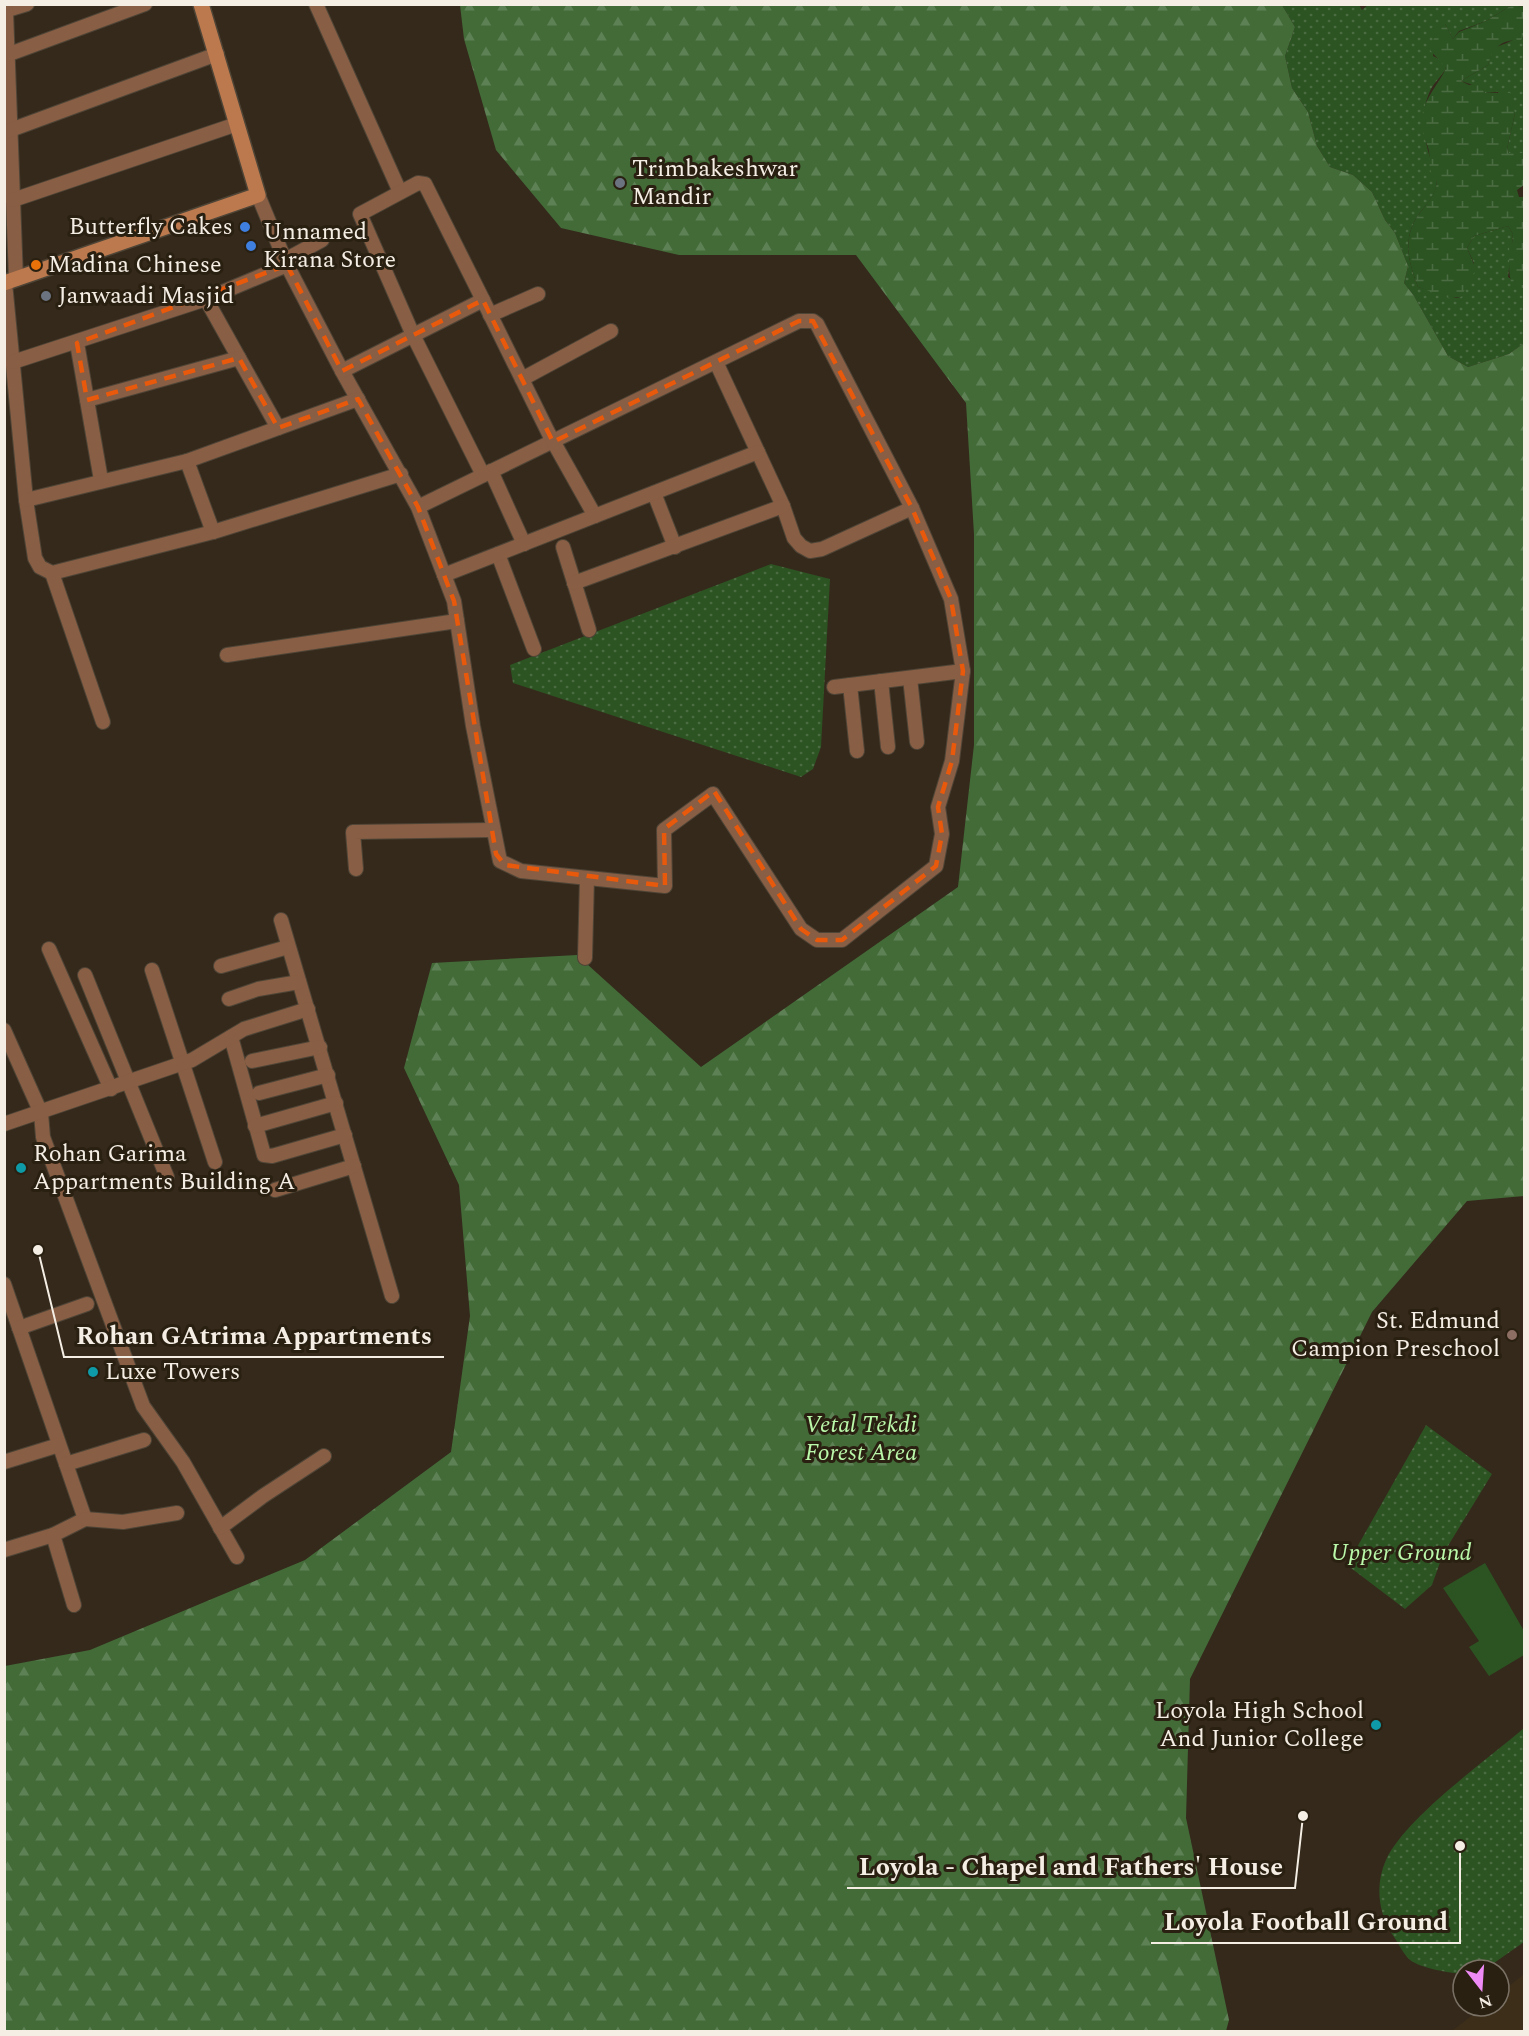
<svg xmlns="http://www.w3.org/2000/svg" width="1529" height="2036" viewBox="0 0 1529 2036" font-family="Spectral,serif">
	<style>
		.built { fill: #3c2e19 }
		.grass { fill: url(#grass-dots) }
		.forest { fill: url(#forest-firs) }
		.wetland { fill: url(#wetland-marsh) }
		.garden { fill: #2c5322 }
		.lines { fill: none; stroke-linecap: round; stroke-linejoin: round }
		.street-casing { stroke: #4f4537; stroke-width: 16 }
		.secondary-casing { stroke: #4f4537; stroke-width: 18 }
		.street { stroke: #885e44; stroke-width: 14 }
		.secondary { stroke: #bc794e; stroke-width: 15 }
		.marked { fill: none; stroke: #e8590c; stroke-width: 4.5; stroke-dasharray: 12 8; stroke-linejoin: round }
		.worship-dot { fill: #6b7280; stroke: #2a2011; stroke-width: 2 }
		.shop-dot { fill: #3f7fe0; stroke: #2a2011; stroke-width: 2 }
		.food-dot { fill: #e8710a; stroke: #2a2011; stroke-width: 2 }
		.culture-dot { fill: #0f9aa8; stroke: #2a2011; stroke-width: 2 }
		.education-dot { fill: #8d6e63; stroke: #2a2011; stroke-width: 2 }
		.labels { text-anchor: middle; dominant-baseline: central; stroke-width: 6; stroke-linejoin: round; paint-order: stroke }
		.poi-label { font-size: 24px; fill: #f5eee5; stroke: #2a2011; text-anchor: start }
		.park-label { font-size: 24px; font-style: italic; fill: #baf8aa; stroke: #2a2011 }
		.leader { fill: none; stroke: #f5eee5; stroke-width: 2 }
		.callout-dot { fill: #f5eee5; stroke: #2a2011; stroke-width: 2 }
		.callout-label { font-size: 26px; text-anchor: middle; font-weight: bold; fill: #f5eee5; stroke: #2a2011; stroke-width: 6; stroke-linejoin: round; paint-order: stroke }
	</style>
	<defs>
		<pattern id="grass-dots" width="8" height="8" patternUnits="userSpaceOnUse" patternTransform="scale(1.5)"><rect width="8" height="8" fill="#2c5322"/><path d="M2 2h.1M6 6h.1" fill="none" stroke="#4b6c42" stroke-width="1.8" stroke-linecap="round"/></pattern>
		<pattern id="forest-firs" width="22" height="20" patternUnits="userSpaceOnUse" patternTransform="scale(1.5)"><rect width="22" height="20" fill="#426b38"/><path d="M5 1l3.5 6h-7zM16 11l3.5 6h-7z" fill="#5e8055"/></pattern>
		<pattern id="wetland-marsh" width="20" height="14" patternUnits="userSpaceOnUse" patternTransform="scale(1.5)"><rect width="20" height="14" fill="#2c5322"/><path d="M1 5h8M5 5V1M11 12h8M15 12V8" fill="none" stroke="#4b6c42"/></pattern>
	</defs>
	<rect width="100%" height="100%" fill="#34291b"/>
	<!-- built -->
	<path class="built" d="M 1524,1974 L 1524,2031 L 1452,2031 L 1484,2006 L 1499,2006 L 1499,1994 Z"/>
	<!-- grass -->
	<g class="grass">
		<path d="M 1369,4 L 1524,5 L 1524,7 L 1512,5 L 1486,21 L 1459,31 L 1453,39 L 1445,24 L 1435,35 L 1433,56 L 1442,61 L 1446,68 C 1442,76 1434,82 1430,91 C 1416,123 1428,149 1437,181 C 1436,196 1427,203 1419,214 C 1402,238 1408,261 1418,287 L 1456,298 L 1461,297 L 1474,263 L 1467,248 L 1474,236 L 1508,226 L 1513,234 L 1508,277 L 1524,288 L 1524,343 L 1509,354 L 1468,367 L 1448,356 L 1414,296 L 1404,283 L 1408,266 L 1395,233 L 1385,220 L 1372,192 L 1353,175 L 1330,167 L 1317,146 L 1308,112 L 1292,88 L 1285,56 L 1295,27 L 1282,5 L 1359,5 L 1362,10 Z"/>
		<path d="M 1524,31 L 1524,153 L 1509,153 L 1507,149 L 1515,113 L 1498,92 L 1485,93 L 1482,88 L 1461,81 L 1488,65 C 1494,42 1496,49 1513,40 C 1517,38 1521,33 1524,31 Z"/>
		<path d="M 771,564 L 830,579 L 821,747 L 813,769 L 801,777 L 513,683 L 510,665 Z"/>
		<path d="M 1426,1425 L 1492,1474 L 1443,1554 L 1432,1585 L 1405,1609 L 1347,1565 Z"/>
		<path d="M 1524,1728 L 1524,1942 L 1484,1970 L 1463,1970 L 1463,1974 C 1450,1973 1420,1968 1410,1960 C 1403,1954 1398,1942 1392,1934 C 1378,1912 1375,1884 1386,1860 C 1405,1818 1488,1759 1524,1728 Z"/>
	</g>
	<!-- forest -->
	<path class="forest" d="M 460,5 L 1282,5 L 1295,27 L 1285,56 L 1292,88 L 1308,112 L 1317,146 L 1330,167 L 1353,175 L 1372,192 L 1385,220 L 1395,233 L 1408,266 L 1404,283 L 1414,296 L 1448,356 L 1468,367 L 1509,354 L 1524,343 L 1524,1196 L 1467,1201 L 1372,1312 L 1190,1679 L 1186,1818 L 1229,2020 L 1226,2031 L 5,2032 L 5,1666 L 90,1650 L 305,1560 L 451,1452 L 470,1316 L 459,1185 L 404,1068 L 432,963 L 577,955 L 701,1067 L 958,887 L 974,745 L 974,534 L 966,403 L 856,255 L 679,255 L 561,228 L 496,150 L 464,39 Z"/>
	<!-- wetland -->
	<path class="wetland" d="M 1512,5 L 1524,7 L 1524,31 L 1521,41 C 1502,38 1493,47 1488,65 L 1461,81 L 1469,85 L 1480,83 L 1485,93 L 1510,93 L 1515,113 L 1507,149 L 1509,153 L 1524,153 L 1524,185 L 1517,190 L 1519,197 L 1524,197 L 1524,288 L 1513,287 C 1507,274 1510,260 1509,247 L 1512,243 L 1513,234 L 1508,226 L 1474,236 L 1467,248 L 1476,269 L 1461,297 L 1449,298 L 1418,287 C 1408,261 1402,238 1419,214 C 1427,203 1436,195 1437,181 C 1426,167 1431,167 1429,151 C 1428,145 1424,139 1423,133 C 1417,104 1436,90 1446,68 L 1430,50 L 1435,35 L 1432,28 L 1438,23 L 1445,24 L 1453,39 L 1459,32 L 1486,21 Z"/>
	<!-- garden -->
	<path class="garden" d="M 1485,1563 L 1524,1631 L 1524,1655 L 1489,1676 L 1469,1647 L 1479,1641 L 1443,1588 Z"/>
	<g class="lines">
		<defs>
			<g id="street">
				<path d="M 316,4 L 400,192"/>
				<path d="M 4,11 L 27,4"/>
				<path d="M 6,11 L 16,279"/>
				<path d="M 4,56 L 145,4"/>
				<path d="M 5,132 L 217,54"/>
				<path d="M 258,195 L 287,265 L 342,371 L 418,507 L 454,601 L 473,726 L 500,861 L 521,871 L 665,886 L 664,830 L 713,794 L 801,929 L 817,940 L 842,940 L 936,866 L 942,834 L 938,807 L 952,761 L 963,671 L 951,599 L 912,508 L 817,324 L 813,321 L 799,321 L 418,507"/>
				<path d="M 13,200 L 237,124"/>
				<path d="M 285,260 L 322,240"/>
				<path d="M 5,283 L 26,500 L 35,558 L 40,567 L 52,573 L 213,532 L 401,474"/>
				<path d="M 206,299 L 278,428"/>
				<path d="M 490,315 L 538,294"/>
				<path d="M 77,343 L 101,480"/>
				<path d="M 13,362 L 206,299 L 287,265"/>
				<path d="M 716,362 L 783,506 L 794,538 L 801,546 L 810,551 L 822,549 L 912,508"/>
				<path d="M 342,371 L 483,300 L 549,434 L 595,516"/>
				<path d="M 522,379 L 611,331"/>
				<path d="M 87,400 L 239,358"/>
				<path d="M 187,461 L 213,532"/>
				<path d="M 491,471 L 524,544"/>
				<path d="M 483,475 L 413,335 L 360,214 L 418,183 L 425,184 L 483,300"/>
				<path d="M 654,493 L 675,547"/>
				<path d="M 26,500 L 187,461 L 358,399"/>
				<path d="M 563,547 L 589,630"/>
				<path d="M 498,554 L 534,649"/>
				<path d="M 52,573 L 103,722"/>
				<path d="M 444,575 L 758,452"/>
				<path d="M 574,583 L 783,506"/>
				<path d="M 227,655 L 457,621"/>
				<path d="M 910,678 L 917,742"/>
				<path d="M 881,681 L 888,747"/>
				<path d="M 850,685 L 857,751"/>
				<path d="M 834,687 L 963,671"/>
				<path d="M 356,869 L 353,832 L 492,830"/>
				<path d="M 281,920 L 392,1296"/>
				<path d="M 49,949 L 111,1089"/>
				<path d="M 585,958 L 587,878"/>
				<path d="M 221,966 L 288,947"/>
				<path d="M 152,970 L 215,1162"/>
				<path d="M 85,975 L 167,1177"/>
				<path d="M 229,999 L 258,989 L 299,982"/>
				<path d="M 4,1030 L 41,1113 L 43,1137 L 143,1406 L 183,1462 L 237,1557"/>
				<path d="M 231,1037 L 264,1155 L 272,1156 L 345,1135"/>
				<path d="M 252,1061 L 320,1047"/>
				<path d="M 259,1093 L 328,1075"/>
				<path d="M 4,1124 L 192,1060 L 244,1029 L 308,1009"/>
				<path d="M 255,1126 L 336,1103"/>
				<path d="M 275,1190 L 354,1166"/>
				<path d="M 4,1284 L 85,1519 L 53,1535 L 4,1550"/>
				<path d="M 19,1328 L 87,1304"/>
				<path d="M 4,1462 L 59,1445"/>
				<path d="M 66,1464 L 144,1440"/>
				<path d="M 85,1519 L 123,1522 L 177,1513"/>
				<path d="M 220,1528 L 263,1496 L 324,1456"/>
				<path d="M 53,1535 L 74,1605"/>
			</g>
			<path id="secondary" d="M 4,283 L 258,195 L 201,4"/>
		</defs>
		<!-- street casing -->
		<use href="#street" class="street-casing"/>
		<!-- secondary casing -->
		<use href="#secondary" class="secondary-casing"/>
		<!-- street -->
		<use href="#street" class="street"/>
		<!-- secondary -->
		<use href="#secondary" class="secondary"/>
	</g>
	<!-- marked area -->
	<path class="marked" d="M 287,265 L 342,371 L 483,300 L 553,442 L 799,321 L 813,321 L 912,508 L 951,599 L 963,671 L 952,761 L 938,807 L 942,834 L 936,866 L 842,940 L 817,940 L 801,929 L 714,791 L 664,829 L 665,886 L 505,865 L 496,854 L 454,601 L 418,507 L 358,399 L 278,428 L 239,358 L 87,400 L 77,343 Z"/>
	<!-- markers -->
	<g class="worship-dot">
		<circle cx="620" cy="183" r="6"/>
		<circle cx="46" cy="296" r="6"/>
	</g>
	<g class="shop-dot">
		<circle cx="245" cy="227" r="6"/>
		<circle cx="251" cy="246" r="6"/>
	</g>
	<circle class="food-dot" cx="36" cy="265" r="6"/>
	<g class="culture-dot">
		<circle cx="21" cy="1168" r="6"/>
		<circle cx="93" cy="1372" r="6"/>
		<circle cx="1376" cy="1725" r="6"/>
	</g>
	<circle class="education-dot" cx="1512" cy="1335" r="6"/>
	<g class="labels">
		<!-- poi labels -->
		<g class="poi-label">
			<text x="632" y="169">Trimbakeshwar<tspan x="632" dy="28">Mandir</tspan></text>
			<text x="233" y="227" text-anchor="end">Butterfly Cakes</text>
			<text x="263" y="232">Unnamed<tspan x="263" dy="28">Kirana Store</tspan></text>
			<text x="48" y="265">Madina Chinese</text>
			<text x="58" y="296">Janwaadi Masjid</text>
			<text x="33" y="1154">Rohan Garima<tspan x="33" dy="28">Appartments Building A</tspan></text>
			<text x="1500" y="1321" text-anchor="end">St. Edmund<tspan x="1500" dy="28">Campion Preschool</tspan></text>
			<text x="105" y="1372">Luxe Towers</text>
			<text x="1364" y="1711" text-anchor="end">Loyola High School<tspan x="1364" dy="28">And Junior College</tspan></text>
		</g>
		<!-- park labels -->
		<g class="park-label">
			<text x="861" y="1425">Vetal Tekdi<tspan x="861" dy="28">Forest Area</tspan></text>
			<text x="1401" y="1553">Upper Ground</text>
		</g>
	</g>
	<!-- callouts -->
	<path class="leader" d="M38 1250L64 1357H444M1303 1816L1295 1888H847M1460 1846L1460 1943H1151"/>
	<g class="callout-dot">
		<circle cx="38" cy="1250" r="6"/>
		<circle cx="1303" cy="1816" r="6"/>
		<circle cx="1460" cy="1846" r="6"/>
	</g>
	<g class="callout-label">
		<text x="254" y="1344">Rohan GAtrima Appartments</text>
		<text x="1071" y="1875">Loyola - Chapel and Fathers' House</text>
		<text x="1306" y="1930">Loyola Football Ground</text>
	</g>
	<!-- border -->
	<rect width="1529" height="2036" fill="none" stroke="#f5eee5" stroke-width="12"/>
	<!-- north arrow -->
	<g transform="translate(1481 1988) rotate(163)"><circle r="28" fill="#2a2011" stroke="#7b7266" stroke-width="1.5"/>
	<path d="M0-4.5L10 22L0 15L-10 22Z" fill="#ef8bf7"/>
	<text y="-9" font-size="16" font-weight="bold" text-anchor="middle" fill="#f5eee5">N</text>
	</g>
</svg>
